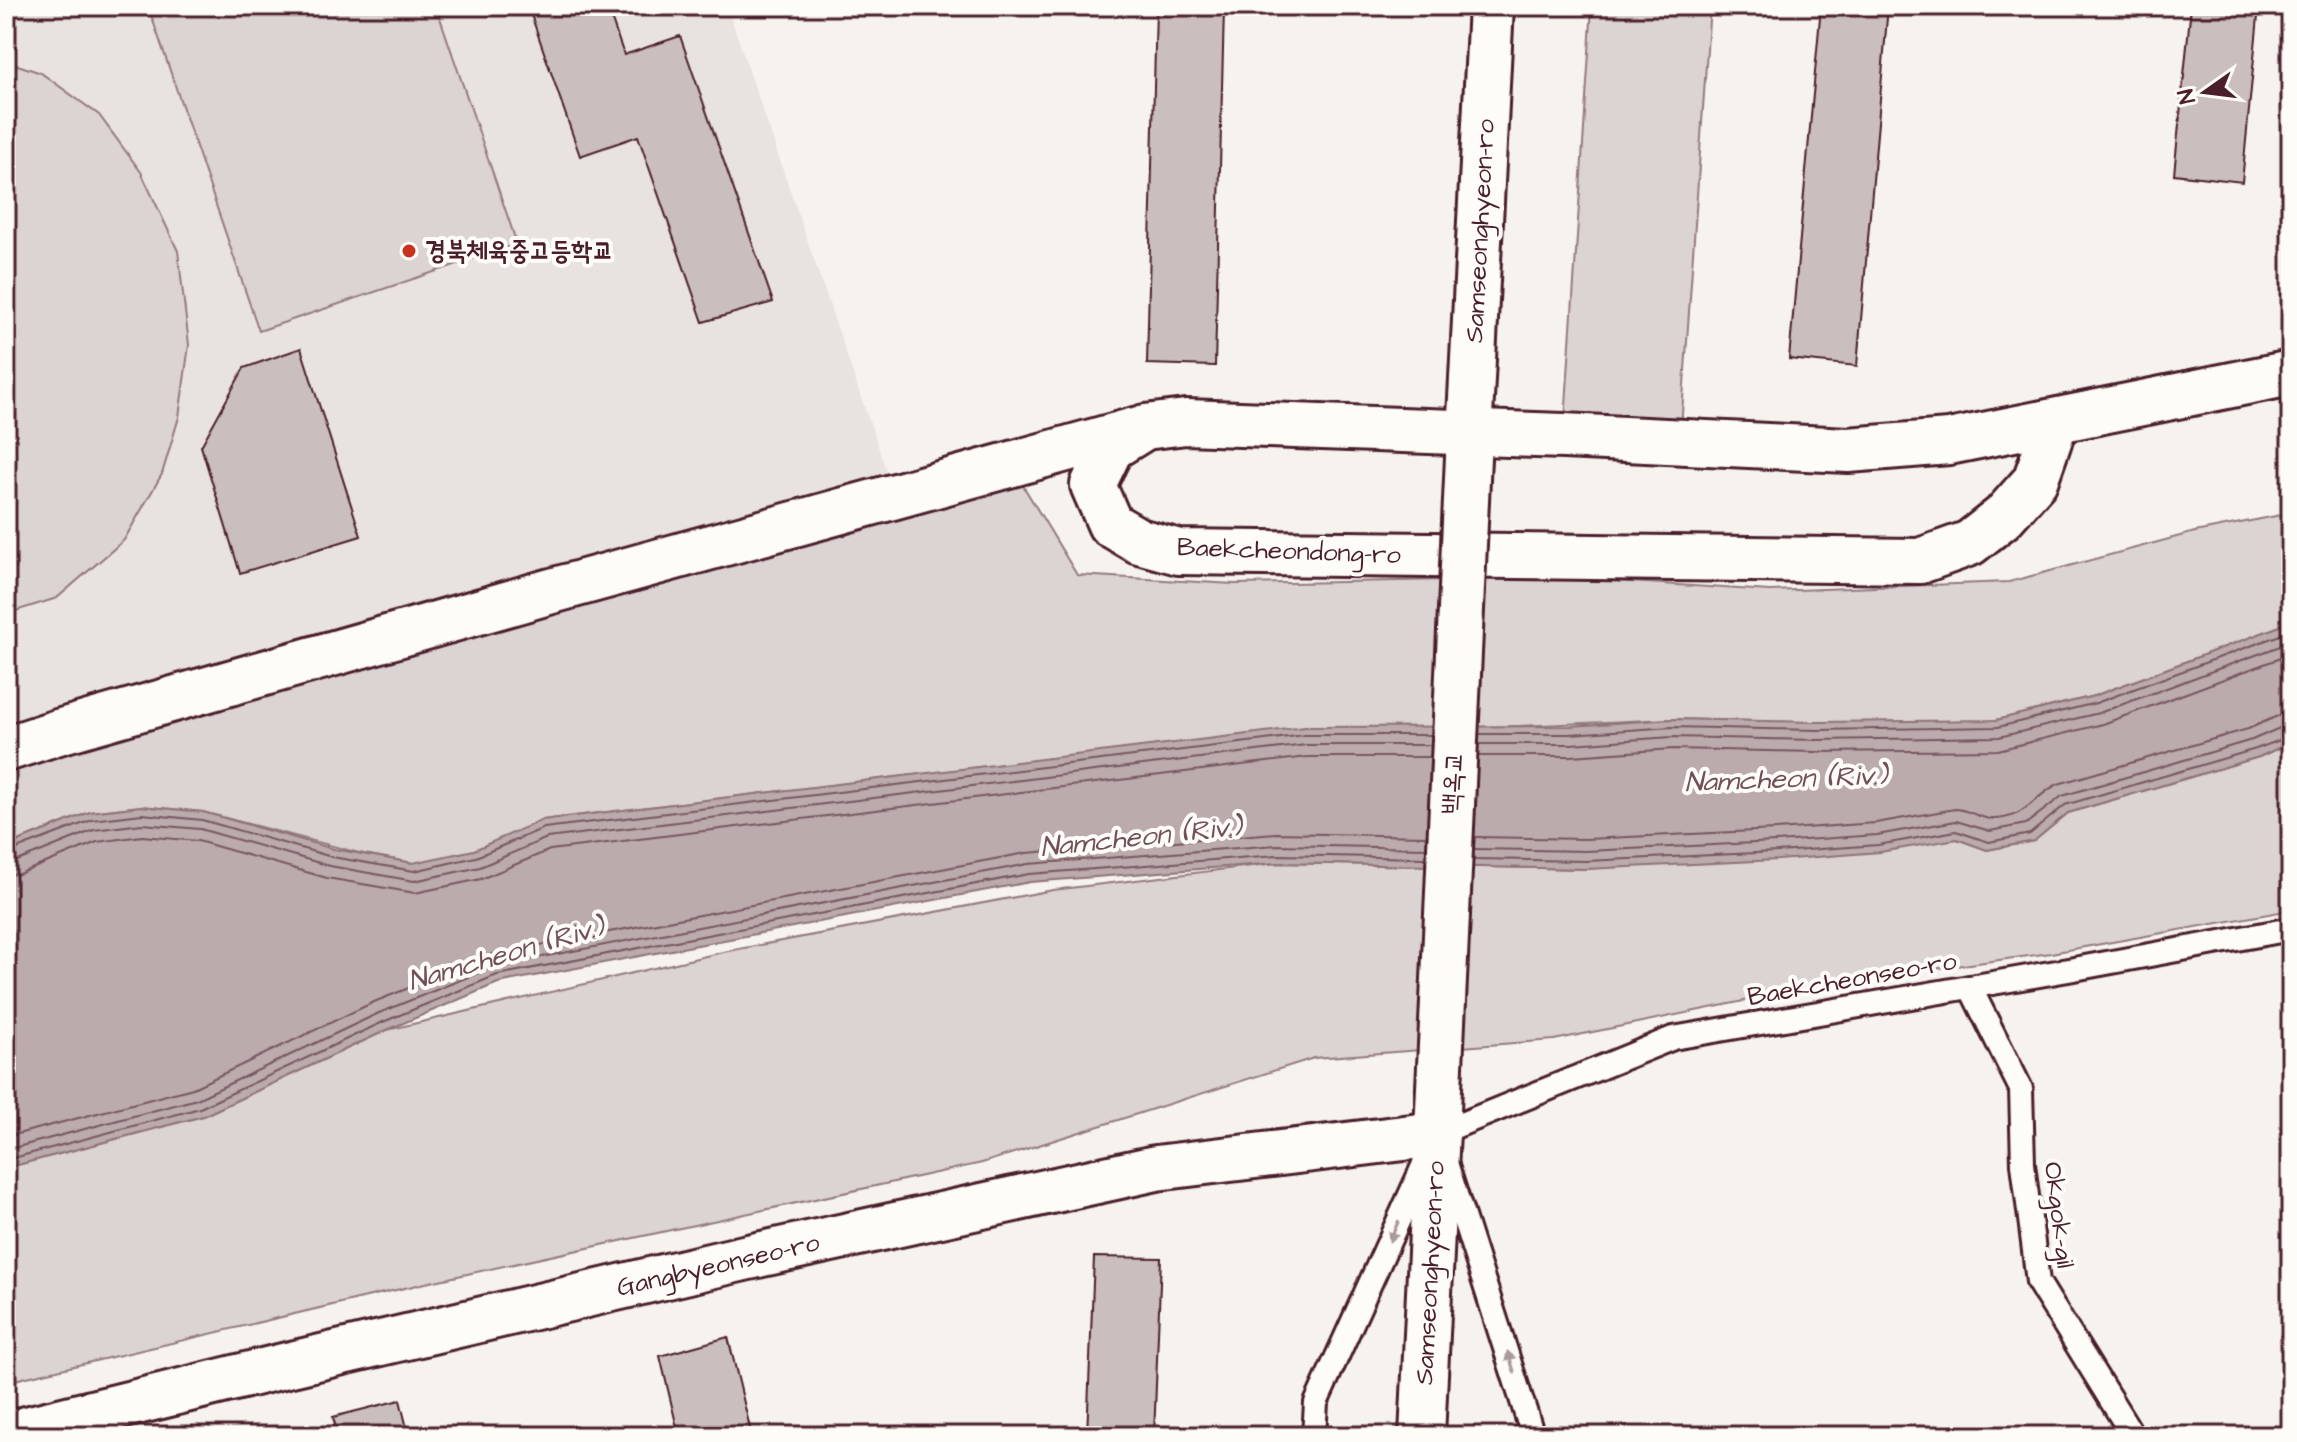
<svg xmlns="http://www.w3.org/2000/svg" width="2297" height="1442" viewBox="0 0 2297 1442" font-family="'Architects Daughter','Poor Story',sans-serif">
	<style>
		.built { fill: #e9e3e0 }
		.green { fill: #dcd4d2; stroke: #937a7e; stroke-width: 2 }
		.water { fill: #bbabac; stroke: #8e7378; stroke-width: 2 }
		.lines { fill: none; stroke-linecap: round; stroke-linejoin: round }
		.shore { stroke: #77575f; stroke-width: 2 }
		.building { fill: #cbbfbe; stroke: #4a1f2b; stroke-width: 2 }
		.service-casing { stroke: #4a1f2b; stroke-width: 28 }
		.minor-casing { stroke: #4a1f2b; stroke-width: 50 }
		.tertiary-casing { stroke: #4a1f2b; stroke-width: 50 }
		.secondary-casing { stroke: #4a1f2b; stroke-width: 50 }
		.service { stroke: #fdfcf7; stroke-width: 22 }
		.minor { stroke: #fdfcf7; stroke-width: 44 }
		.tertiary { stroke: #fdfcf7; stroke-width: 44 }
		.secondary { stroke: #fdfcf7; stroke-width: 44 }
		.secondary-bridge-casing { stroke: #4a1f2b; stroke-width: 50; stroke-linecap: butt }
		.secondary-bridge { stroke: #fdfcf7; stroke-width: 44 }
		.oneway { fill: #ac999b }
		.poi-dot { fill: #c8321e; stroke: #fdfcf7; stroke-width: 3 }
		.labels { text-anchor: middle; dominant-baseline: central; stroke-width: 8; stroke-linejoin: round; paint-order: stroke }
		.street-label { font-size: 26px; fill: #4a1f2b; stroke: #fdfcf7 }
		.poi-label { font-size: 26px; font-weight: bold; fill: #4a1f2b; stroke: #fdfcf7; text-anchor: start }
		.water-label { font-size: 28px; font-style: italic; fill: #725058; stroke: #fdfcf7 }
	</style>
	<rect width="100%" height="100%" fill="#f6f3ef"/>
	<filter id="ink" filterUnits="userSpaceOnUse"><feTurbulence type="fractalNoise" baseFrequency=".0125" numOctaves="2"/><feDisplacementMap in="SourceGraphic" scale="16" xChannelSelector="R" yChannelSelector="G"/><feConvolveMatrix kernelMatrix="1 2 1 2 8 2 1 2 1" color-interpolation-filters="sRGB"/></filter>
	<g filter="url(#ink)">
		<!-- built -->
		<path class="built" d="M 6,6 L 727,6 L 895,496 L 6,749 Z"/>
		<!-- green -->
		<g class="green">
			<path d="M 148,6 L 436,6 L 517,244 L 259,331 Z"/>
			<path d="M 1592,6 L 1710,6 L 1680,443 L 1564,436 Z"/>
			<path d="M 6,61 L 41,73 L 99,115 L 141,172 L 178,251 L 189,345 L 179,417 L 162,474 L 124,540 L 57,598 L 6,614 Z"/>
			<path d="M 1010,464 L 1077,575 L 1234,584 L 1569,578 L 1770,591 L 2009,582 L 2195,532 L 2291,513 L 2291,622 L 2094,696 L 1996,720 L 1940,726 L 1671,719 L 1519,726 L 1252,734 L 542,820 L 469,863 L 413,863 L 359,853 L 203,812 L 141,806 L 90,812 L 6,846 L 6,749 Z"/>
			<path d="M 2291,743 L 2291,910 L 2051,953 L 1832,983 L 1554,1040 L 1314,1058 L 982,1163 L 430,1282 L 6,1382 L 6,1168 L 203,1116 L 387,1030 L 723,952 L 1053,890 L 1277,863 L 1586,869 L 1957,839 L 1987,850 L 2034,841 L 2068,813 L 2259,757 Z"/>
		</g>
		<!-- water -->
		<path class="water" d="M 2291,622 L 2291,742 L 2259,757 L 2068,813 L 2034,841 L 1987,850 L 1957,839 L 1880,852 L 1778,860 L 1586,869 L 1277,863 L 1030,882 L 498,983 L 387,1030 L 203,1116 L 6,1168 L 6,846 L 90,812 L 141,806 L 203,812 L 334,849 L 413,863 L 474,850 L 542,820 L 1305,727 L 1570,726 L 1672,719 L 1818,722 L 1996,720 L 2094,696 Z"/>
		<g class="lines">
			<!-- shore -->
			<g class="shore">
				<path d="M 1479,734 L 1570,734 L 1672,727 L 1818,730 L 1998,727 L 2096,703 L 2291,631"/>
				<path d="M 1479,744 L 1571,744 L 1672,737 L 1818,740 L 1999,737 L 2099,713 L 2291,642"/>
				<path d="M 1478,756 L 1571,756 L 1673,749 L 1818,752 L 1998,750 L 2103,724 L 2291,654"/>
				<path d="M 1475,837 L 1586,839 L 1776,830 L 1876,823 L 1955,809 C 1968,809 1980,819 1992,819 C 2026,819 2032,797 2058,784 L 2248,729 L 2280,715 L 2291,714"/>
				<path d="M 1474,849 L 1586,851 L 1776,842 L 1877,835 L 1956,821 L 1990,831 L 2026,824 L 2062,796 L 2252,740 L 2282,727 L 2291,726"/>
				<path d="M 6,853 L 92,820 L 142,814 L 202,820 L 332,857 L 414,871 L 476,857 L 544,828 L 1305,735 L 1431,735"/>
				<path d="M 1474,859 L 1586,861 L 1777,852 L 1878,845 L 1956,831 L 1989,842 L 2030,834 L 2065,805 L 2256,749 L 2291,736"/>
				<path d="M 6,863 L 15,862 L 94,830 L 142,824 L 200,829 L 330,866 L 414,881 L 480,867 L 547,838 L 1306,745 L 1431,745"/>
				<path d="M 6,875 L 19,874 L 97,842 L 142,836 L 198,841 L 327,878 L 415,893 L 481,879 L 550,850 L 1307,757 L 1430,757"/>
				<path d="M 6,1137 L 193,1088 L 374,1002 L 493,954 L 1026,853 L 1276,833 L 1427,836"/>
				<path d="M 6,1150 L 197,1099 L 379,1013 L 495,966 L 1028,864 L 1277,845 L 1426,848"/>
				<path d="M 6,1160 L 200,1108 L 383,1022 L 497,975 L 1029,874 L 1277,855 L 1426,858"/>
			</g>
		</g>
		<!-- building -->
		<g class="building">
			<path d="M 528,6 L 607,6 L 624,55 L 680,36 L 773,302 L 703,322 L 638,136 L 580,156 Z"/>
			<path d="M 1821,6 L 1888,6 L 1857,366 L 1789,359 Z"/>
			<path d="M 2191,6 L 2259,6 L 2242,182 L 2174,174 Z"/>
			<path d="M 1156,8 L 1224,9 L 1215,366 L 1147,364 Z"/>
			<path d="M 301,348 L 361,536 L 240,573 L 201,446 L 244,368 Z"/>
			<path d="M 1094,1257 L 1161,1258 L 1154,1436 L 1087,1436 Z"/>
			<path d="M 728,1337 L 752,1436 L 679,1436 L 660,1356 Z"/>
			<path d="M 400,1400 L 409,1436 L 338,1436 L 333,1417 Z"/>
		</g>
		<g class="lines">
			<defs>
				<g id="service">
					<path d="M 1970,987 L 2021,1089 L 2023,1164 L 2038,1282 L 2133,1436"/>
					<path d="M 1437,1134 L 1673,1038 L 2074,969 L 2291,929"/>
					<path d="M 1447,1166 L 1533,1436"/>
					<path d="M 1314,1436 L 1316,1403 L 1424,1164"/>
				</g>
				<g id="minor">
					<path d="M 2056,421 L 2035,481 L 2003,517 L 1970,543 L 1920,561 L 1179,552 L 1139,541 L 1110,524 L 1093,485 L 1111,448 L 1145,427 L 1186,422 L 1564,436 L 1848,450 L 1949,442 L 2291,373"/>
					<path d="M 6,749 L 58,732 L 548,592 L 1135,430"/>
				</g>
				<path id="tertiary" d="M 6,1434 L 287,1365 L 744,1258 L 1156,1168 L 1437,1134"/>
				<g id="secondary">
					<path d="M 1468,457 L 1491,6"/>
					<path d="M 1422,1436 L 1438,1110"/>
				</g>
			</defs>
			<!-- service casing -->
			<use href="#service" class="service-casing"/>
			<!-- minor casing -->
			<use href="#minor" class="minor-casing"/>
			<!-- tertiary casing -->
			<use href="#tertiary" class="tertiary-casing"/>
			<!-- secondary casing -->
			<use href="#secondary" class="secondary-casing"/>
			<!-- service -->
			<use href="#service" class="service"/>
			<!-- minor -->
			<use href="#minor" class="minor"/>
			<!-- tertiary -->
			<use href="#tertiary" class="tertiary"/>
			<!-- secondary -->
			<use href="#secondary" class="secondary"/>
			<defs>
				<path id="secondary-bridge" d="M 1438,1110 L 1468,457"/>
			</defs>
			<!-- secondary-bridge casing -->
			<use href="#secondary-bridge" class="secondary-bridge-casing"/>
			<!-- secondary-bridge -->
			<use href="#secondary-bridge" class="secondary-bridge"/>
		</g>
		<!-- one-way arrows -->
		<defs><path id="oneway-solid" d="M-6-.8H1V-3.2L6.5 0L1 3.2V.8H-6Z" transform="scale(2)"/></defs>
		<g class="oneway">
			<use href="#oneway-solid" transform="translate(1394 1231) rotate(114)"/>
			<use href="#oneway-solid" transform="translate(1511 1362) rotate(-108)"/>
		</g>
	</g>
	<!-- markers -->
	<circle class="poi-dot" cx="409" cy="251" r="8"/>
	<g class="labels">
		<!-- street labels -->
		<g class="street-label">
			<text transform="translate(1480 231) rotate(-87)">Samseonghyeon-ro</text>
			<text transform="translate(1289 551) rotate(2)">Baekcheondong-ro</text>
			<text transform="translate(1453 783) rotate(-87)">백옥교</text>
			<text transform="translate(1852 979) rotate(-10)">Baekcheonseo-ro</text>
			<text transform="translate(2059 1215) rotate(83)">Okgok-gil</text>
			<text transform="translate(718 1265) rotate(-13)">Gangbyeonseo-ro</text>
			<text transform="translate(1430 1273) rotate(-87)">Samseonghyeon-ro</text>
		</g>
		<!-- poi labels -->
		<g class="poi-label">
			<text x="425" y="251">경북체육중고등학교</text>
		</g>
		<!-- water labels -->
		<g class="water-label">
			<text transform="translate(1786 779) rotate(-2)">Namcheon (Riv.)</text>
			<text transform="translate(1141 837) rotate(-6)">Namcheon (Riv.)</text>
			<text transform="translate(506 954) rotate(-16)">Namcheon (Riv.)</text>
		</g>
	</g>
	<!-- margin -->
	<rect width="2297" height="1442" fill="none" stroke="#fdfcf7" stroke-width="32"/>
	<rect x="16" y="16" width="2265" height="1410" fill="none" stroke="#4a1f2b" stroke-width="3" filter="url(#ink)"/>
	<!-- north arrow -->
	<g transform="translate(2205 92) rotate(256)" stroke="#fdfcf7" stroke-width="6" paint-order="stroke">
	<path d="M0-6L14 30L0 20L-14 30Z" fill="#4a1f2b"/>
	<text y="-12" font-size="22" font-weight="bold" text-anchor="middle" fill="#4a1f2b">N</text>
	</g>
</svg>
